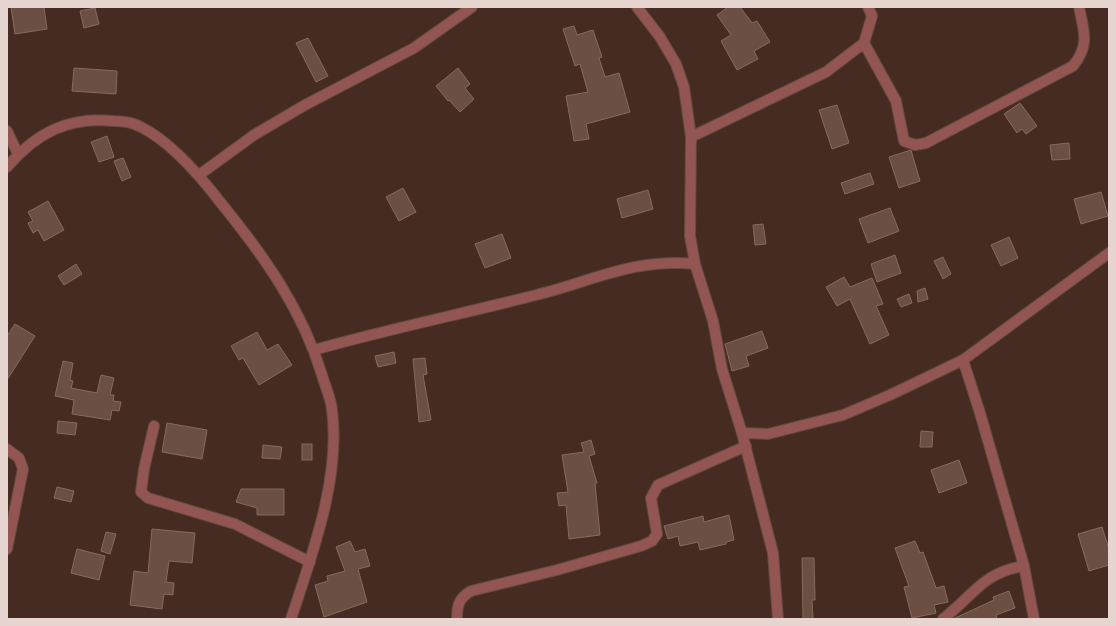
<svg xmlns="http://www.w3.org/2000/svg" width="1116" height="626" viewBox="0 0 1116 626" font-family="Ubuntu,sans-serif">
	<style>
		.building { fill: #6b4e44; stroke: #886a5f }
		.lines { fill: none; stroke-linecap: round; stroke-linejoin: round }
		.minor-casing { stroke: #624a40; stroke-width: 12 }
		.minor { stroke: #935551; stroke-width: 10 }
	</style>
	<rect width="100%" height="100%" fill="#452b21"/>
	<!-- building -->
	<g class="building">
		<path d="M 11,7 L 44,7 L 47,29 L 15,34 Z"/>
		<path d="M 728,7 L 740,7 L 752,23 L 757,21 L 770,42 L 754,51 L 758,59 L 737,70 L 721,41 L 731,35 L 717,15 Z"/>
		<path d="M 95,8 L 99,24 L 84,28 L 80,11 Z"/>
		<path d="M 574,26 L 577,35 L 593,30 L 602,57 L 599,58 L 605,77 L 619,73 L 630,112 L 586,124 L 589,139 L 574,141 L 566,96 L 588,92 L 580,64 L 575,66 L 563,29 Z"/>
		<path d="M 308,38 L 328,76 L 316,82 L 296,43 Z"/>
		<path d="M 74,68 L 117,71 L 116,94 L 72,91 Z"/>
		<path d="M 458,68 L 470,84 L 465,88 L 474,99 L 460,112 L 449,100 L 448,101 L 436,86 Z"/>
		<path d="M 1020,103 L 1037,126 L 1026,134 L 1022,129 L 1017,133 L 1004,114 Z"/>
		<path d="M 837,105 L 849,143 L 832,149 L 819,110 Z"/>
		<path d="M 107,136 L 114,157 L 99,162 L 91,142 Z"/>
		<path d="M 1069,143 L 1070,159 L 1052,160 L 1050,145 Z"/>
		<path d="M 911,150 L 920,181 L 899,188 L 889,157 Z"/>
		<path d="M 123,158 L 131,177 L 122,181 L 114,161 Z"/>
		<path d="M 870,173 L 874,184 L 845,194 L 841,183 Z"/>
		<path d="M 403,188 L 416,212 L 399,221 L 386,197 Z"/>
		<path d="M 648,190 L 653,209 L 622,218 L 617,199 Z"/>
		<path d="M 1101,192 L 1108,216 L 1081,224 L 1074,199 Z"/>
		<path d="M 48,201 L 64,230 L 44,241 L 38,230 L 33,233 L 28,223 L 33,221 L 28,212 Z"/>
		<path d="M 890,208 L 899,231 L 868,243 L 859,219 Z"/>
		<path d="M 763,224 L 766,244 L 755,245 L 753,225 Z"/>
		<path d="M 502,234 L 511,258 L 485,268 L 475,244 Z"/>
		<path d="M 1009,237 L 1018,258 L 1001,266 L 991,245 Z"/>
		<path d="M 895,255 L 901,273 L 877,282 L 871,264 Z"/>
		<path d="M 943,257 L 951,274 L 943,279 L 934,261 Z"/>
		<path d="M 76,264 L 82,274 L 64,285 L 58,276 Z"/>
		<path d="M 844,277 L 850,287 L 872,278 L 883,304 L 876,306 L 889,335 L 870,344 L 850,299 L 837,306 L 826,287 Z"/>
		<path d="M 925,288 L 928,299 L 918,302 L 917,291 Z"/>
		<path d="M 909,294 L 912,303 L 901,307 L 897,299 Z"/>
		<path d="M 15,324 L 35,336 L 7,380 L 7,336 Z"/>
		<path d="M 762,331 L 768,348 L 746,356 L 749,366 L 732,371 L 725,344 Z"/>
		<path d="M 257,332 L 267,350 L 278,344 L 292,365 L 259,385 L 243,358 L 239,360 L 231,346 Z"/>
		<path d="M 394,352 L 396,363 L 378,367 L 375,356 Z"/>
		<path d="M 425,358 L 427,374 L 423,375 L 431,420 L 419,422 L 413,359 Z"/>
		<path d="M 63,361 L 73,363 L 70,380 L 73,381 L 71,388 L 97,393 L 101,375 L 114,378 L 110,395 L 114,395 L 113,401 L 121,402 L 119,411 L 112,410 L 110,420 L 72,414 L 74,400 L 55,396 Z"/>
		<path d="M 58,421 L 77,423 L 75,435 L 57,433 Z"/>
		<path d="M 167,423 L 207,430 L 202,459 L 162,452 Z"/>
		<path d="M 921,431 L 933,432 L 932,447 L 920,447 Z"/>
		<path d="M 591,440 L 595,454 L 589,456 L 597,483 L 595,483 L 600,535 L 569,539 L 566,505 L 559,506 L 557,493 L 568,492 L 562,455 L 584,452 L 581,443 Z"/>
		<rect x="302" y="444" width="10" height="16"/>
		<path d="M 263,445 L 282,447 L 280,459 L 262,458 Z"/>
		<path d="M 959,460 L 967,483 L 939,493 L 931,470 Z"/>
		<path d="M 57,487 L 74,491 L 71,502 L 54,498 Z"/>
		<path d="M 241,489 L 284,489 L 284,515 L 257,515 L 257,508 L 236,502 Z"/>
		<path d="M 729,515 L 734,540 L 726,542 L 726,544 L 700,550 L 698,542 L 680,546 L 678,536 L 668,539 L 664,526 L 703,516 L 704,522 Z"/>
		<path d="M 1102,527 L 1109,549 L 1109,565 L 1089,571 L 1078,534 Z"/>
		<path d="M 152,529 L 195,533 L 192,563 L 169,561 L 166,582 L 174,583 L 173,595 L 164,594 L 162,609 L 130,605 L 134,571 L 148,573 Z"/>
		<path d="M 106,532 L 116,534 L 110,554 L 101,551 Z"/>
		<path d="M 350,541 L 355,552 L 365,549 L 370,566 L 358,569 L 367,602 L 324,617 L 315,585 L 328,581 L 327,576 L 345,571 L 336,547 Z"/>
		<path d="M 915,541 L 920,553 L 923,552 L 936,588 L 944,586 L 948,602 L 934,605 L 936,613 L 912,618 L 904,587 L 909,586 L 895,548 Z"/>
		<path d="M 77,549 L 105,556 L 99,580 L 71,573 Z"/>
		<path d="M 802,558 L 814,558 L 815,600 L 812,600 L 813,619 L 803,619 Z"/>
		<path d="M 1009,591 L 1015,608 L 996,615 L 997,619 L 953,619 L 994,600 L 993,597 Z"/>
	</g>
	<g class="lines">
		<defs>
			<g id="minor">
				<path d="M 637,7 L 660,37 L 676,64 L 684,87 L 691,137 L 690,236 L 695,264 L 713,321 L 722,369 L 742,433 L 773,553 L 778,619"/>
				<path d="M 864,43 L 872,16 L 868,7"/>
				<path d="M 7,131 L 18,154"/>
				<path d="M 691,137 L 826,72 L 864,43 L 896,101 L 904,141 L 915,145 L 926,143 L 1073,66 C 1090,45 1084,32 1079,7"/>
				<path d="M 7,167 C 36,133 69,116 113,121 C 122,121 134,123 141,127 C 171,142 201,177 221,203 C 264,256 302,309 322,375 C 325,386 331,398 332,410 C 341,477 312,555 291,619"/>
				<path d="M 199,175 L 254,135 L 305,105 L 414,48 L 472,7"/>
				<path d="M 314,350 C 388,329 462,314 536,295 C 593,281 634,258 695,264"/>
				<path d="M 963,360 L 980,413 L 1024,566 L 1034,619"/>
				<path d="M 154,426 L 144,469 L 141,492 L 148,498 L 235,524 L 310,562"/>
				<path d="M 742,433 L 768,434 L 843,415 L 890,395 L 963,360 L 1109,253"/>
				<path d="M 7,449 L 19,458 L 23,469 L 7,549"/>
				<path d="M 457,619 C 457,605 459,598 471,591 L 557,570 L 641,546 L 652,541 L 657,534 L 651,498 L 658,485 L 746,446"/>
				<path d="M 943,619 C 973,596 983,572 1024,566"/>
			</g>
		</defs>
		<!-- minor casing -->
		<use href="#minor" class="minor-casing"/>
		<!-- minor -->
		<use href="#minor" class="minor"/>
	</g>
	<!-- border -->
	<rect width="1116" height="626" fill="none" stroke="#e7d5cf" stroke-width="16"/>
</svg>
